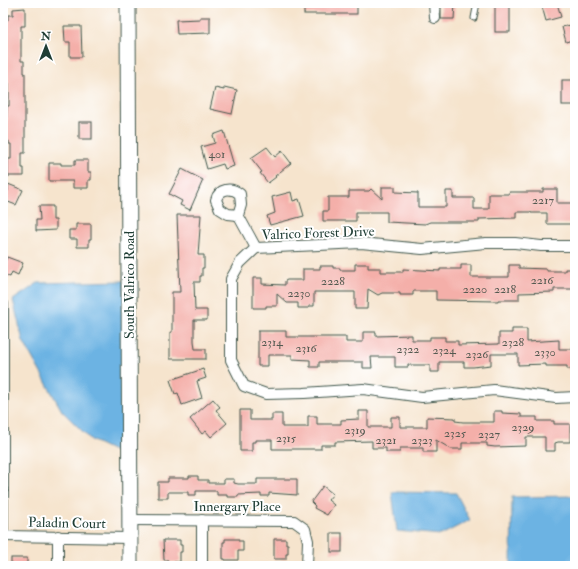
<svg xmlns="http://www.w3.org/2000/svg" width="578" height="569" viewBox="0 0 578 569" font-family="'IM FELL Double Pica',serif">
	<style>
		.water { fill: #6cb3e3; stroke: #46788c }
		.building { fill: #f4afa9 }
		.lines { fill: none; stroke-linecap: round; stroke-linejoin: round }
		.lane-casing { stroke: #3f564b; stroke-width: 7 }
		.street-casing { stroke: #3f564b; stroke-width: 12 }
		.secondary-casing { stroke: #3f564b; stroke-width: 17 }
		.lane { stroke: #fff; stroke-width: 5 }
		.street { stroke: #fff; stroke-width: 10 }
		.secondary { stroke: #fff; stroke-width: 15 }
		.labels { text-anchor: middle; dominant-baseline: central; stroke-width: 4; stroke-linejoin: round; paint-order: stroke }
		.number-label { font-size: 12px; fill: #545a51 }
		.street-label { font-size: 14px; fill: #1f3d34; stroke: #fff }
	</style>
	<rect width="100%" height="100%" fill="#fff"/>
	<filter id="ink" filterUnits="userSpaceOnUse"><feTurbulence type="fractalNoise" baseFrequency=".025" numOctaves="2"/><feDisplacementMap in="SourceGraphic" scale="8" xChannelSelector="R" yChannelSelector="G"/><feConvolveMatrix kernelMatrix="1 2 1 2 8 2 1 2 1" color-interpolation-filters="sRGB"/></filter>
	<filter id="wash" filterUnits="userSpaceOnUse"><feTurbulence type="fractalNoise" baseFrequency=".012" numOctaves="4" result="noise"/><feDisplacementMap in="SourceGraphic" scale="16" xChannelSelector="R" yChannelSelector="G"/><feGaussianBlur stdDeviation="0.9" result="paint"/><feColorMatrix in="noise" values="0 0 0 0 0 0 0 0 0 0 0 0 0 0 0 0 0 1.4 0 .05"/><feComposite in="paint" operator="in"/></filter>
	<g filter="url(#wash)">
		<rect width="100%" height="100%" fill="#f6e4cd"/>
		<!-- water -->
		<g class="water">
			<path d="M 124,281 L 124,456 L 91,440 L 62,411 L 23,341 L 13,300 L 38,283 Z"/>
			<path d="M 392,492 L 456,493 L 470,520 L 441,535 L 397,531 Z"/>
			<path d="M 575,496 L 575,564 L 511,566 L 512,497 Z"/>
		</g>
		<g id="blocks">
			<!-- building -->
			<g class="building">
				<rect x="304" y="3" width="53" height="11"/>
				<path d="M 441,3 L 455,3 L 454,19 L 441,19 Z"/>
				<rect x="495" y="3" width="15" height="29"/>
				<path d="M 541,3 L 557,3 L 561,17 L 546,21 Z"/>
				<path d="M 25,8 L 25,26 L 21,26 L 21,61 L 24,61 L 24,73 L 25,73 L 25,153 L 22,153 L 22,168 L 24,168 L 24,176 L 8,176 L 8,159 L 11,159 L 11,144 L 9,144 L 9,141 L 6,141 L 7,106 L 9,106 L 9,83 L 8,83 L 8,78 L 6,78 L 5,64 L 6,20 L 8,20 L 8,15 L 13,15 L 13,9 Z"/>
				<path d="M 200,17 L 210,17 L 210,33 L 177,34 L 176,20 L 200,19 Z"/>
				<path d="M 575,24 L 575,39 L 566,42 L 562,27 Z"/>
				<path d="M 64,26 L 81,26 L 82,57 L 70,57 L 70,42 L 65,42 Z"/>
				<rect x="562" y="80" width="13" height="25"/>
				<path d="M 224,87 L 237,90 L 232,114 L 210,109 L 215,88 L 224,90 Z"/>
				<rect x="79" y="122" width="13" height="17"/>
				<path d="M 224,131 L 234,166 L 225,169 L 223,164 L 207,169 L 201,147 L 215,143 L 213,135 Z"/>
				<path d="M 267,147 L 275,157 L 282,151 L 291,163 L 275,176 L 276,177 L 268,183 L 260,173 L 262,172 L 251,158 Z"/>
				<path d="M 75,160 L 88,160 L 88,172 L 91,172 L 91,180 L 88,180 L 88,188 L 73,188 L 73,181 L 49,181 L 49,163 L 61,163 L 61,165 L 75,165 Z"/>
				<path d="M 182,169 L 203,180 L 190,210 L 180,205 L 182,201 L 169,194 Z"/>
				<path d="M 8,184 L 23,190 L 16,205 L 3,200 L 3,188 L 8,191 Z"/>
				<path d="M 382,187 L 395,187 L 395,192 L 418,193 L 418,207 L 446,207 L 446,191 L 453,191 L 453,198 L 474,198 L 474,209 L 489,209 L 489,194 L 509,194 L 509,192 L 543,192 L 543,189 L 557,189 L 557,203 L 575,203 L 575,224 L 547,224 L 547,213 L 531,213 L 531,212 L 516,212 L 516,218 L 479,219 L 479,222 L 430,222 L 425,224 L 387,222 L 387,212 L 356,212 L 356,221 L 323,221 L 323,211 L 328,211 L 328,197 L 349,197 L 349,191 L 369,191 L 371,189 L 382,199 Z"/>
				<path d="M 291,192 L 293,201 L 299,199 L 304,216 L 270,225 L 267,216 L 275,213 L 272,197 Z"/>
				<path d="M 39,206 L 53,206 L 53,220 L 56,220 L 56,230 L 36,231 L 36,220 L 40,220 Z"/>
				<path d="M 177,215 L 201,215 L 198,255 L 204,255 L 204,268 L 202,268 L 202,276 L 200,276 L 200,282 L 194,282 L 195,310 L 207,310 L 207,320 L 194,320 L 194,341 L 195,349 L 206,349 L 206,359 L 170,359 L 170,332 L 172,332 L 172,292 L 180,292 Z"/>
				<path d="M 76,224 L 91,224 L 91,239 L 89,239 L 89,247 L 77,247 L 77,239 L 69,239 L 69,230 L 76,230 Z"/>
				<path d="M 7,257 L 23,263 L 18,275 L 12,272 L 10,277 L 3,274 L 3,267 Z"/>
				<path d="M 355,264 L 368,264 L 368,268 L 381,268 L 381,272 L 403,272 L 403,269 L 440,271 L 440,269 L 461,269 L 461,265 L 471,265 L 471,277 L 509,277 L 509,265 L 519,265 L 519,268 L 547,269 L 547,271 L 565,271 L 565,269 L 572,269 L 572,271 L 575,271 L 575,289 L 554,289 L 554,292 L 519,293 L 519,300 L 498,300 L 498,301 L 436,300 L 436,291 L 413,291 L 413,295 L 400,295 L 400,293 L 382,293 L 378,295 L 368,289 L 367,309 L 355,309 L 355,292 L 314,292 L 314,306 L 309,306 L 309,308 L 298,308 L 298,303 L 287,303 L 277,294 L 277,306 L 266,306 L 266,308 L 253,308 L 253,278 L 262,278 L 262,284 L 285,285 L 285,281 L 287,280 L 303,280 L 303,269 L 320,269 L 320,266 L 333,266 L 333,268 L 340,268 L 340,270 L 355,270 Z"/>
				<path d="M 512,329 L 527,329 L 527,342 L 559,340 L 559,349 L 575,349 L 574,369 L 567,369 L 567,366 L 546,366 L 546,364 L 518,365 L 518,354 L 491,354 L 491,365 L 473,367 L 464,367 L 464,362 L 439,362 L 439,372 L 430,372 L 430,365 L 408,365 L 408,367 L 395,367 L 395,357 L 371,357 L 372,368 L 363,368 L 363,362 L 319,362 L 319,367 L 310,367 L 310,360 L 292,359 L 292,355 L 268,355 L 268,366 L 258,366 L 258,331 L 286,331 L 286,337 L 346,337 L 346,342 L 363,342 L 363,332 L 376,332 L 376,336 L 412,335 L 412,340 L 430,340 L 430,337 L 445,337 L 445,341 L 458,341 L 458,345 L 499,344 L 499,333 L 512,333 Z"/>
				<path d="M 203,369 L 206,378 L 197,381 L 202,398 L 182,405 L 178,393 L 175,394 L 170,380 Z"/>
				<path d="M 213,399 L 220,407 L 216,410 L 227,423 L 211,437 L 206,431 L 202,434 L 190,419 Z"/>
				<path d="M 240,410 L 250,410 L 250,420 L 272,420 L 272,414 L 282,414 L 282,427 L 308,427 L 308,416 L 317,416 L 317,424 L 341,424 L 341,420 L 359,419 L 359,411 L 368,411 L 368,427 L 391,427 L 391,417 L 400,417 L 400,427 L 427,427 L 427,417 L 455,418 L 455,421 L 463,422 L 494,422 L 494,411 L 502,411 L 502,413 L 521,414 L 521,417 L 537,417 L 537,421 L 554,421 L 554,424 L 570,424 L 570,442 L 558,442 L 555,443 L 555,451 L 545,451 L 545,437 L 526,437 L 526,446 L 495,447 L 487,446 L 487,443 L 462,443 L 462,449 L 451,449 L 436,440 L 436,452 L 423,452 L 423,448 L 400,448 L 400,452 L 386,452 L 386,448 L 372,448 L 372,441 L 335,442 L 335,445 L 321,445 L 321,449 L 272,449 L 272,440 L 255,440 L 255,442 L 252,442 L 252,451 L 240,451 Z"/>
				<path d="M 189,476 L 198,476 L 198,480 L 208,480 L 208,483 L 224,483 L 224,479 L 234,479 L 234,483 L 238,484 L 257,484 L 257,479 L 297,479 L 297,495 L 269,493 L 269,496 L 261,496 L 261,494 L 238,495 L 238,497 L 227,497 L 227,495 L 217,495 L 217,491 L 196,491 L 196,495 L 188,495 L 188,492 L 168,492 L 168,498 L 158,498 L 158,482 L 168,482 L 168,478 L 189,478 Z"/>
				<path d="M 323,486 L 333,494 L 328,500 L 334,505 L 327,515 L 314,508 L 315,506 L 311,502 Z"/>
				<rect x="331" y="533" width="11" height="19"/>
				<path d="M 225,539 L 238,539 L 238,541 L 243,541 L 243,551 L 238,551 L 238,560 L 225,560 L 225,559 L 223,559 L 223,542 L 225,542 Z"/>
				<path d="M 274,539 L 286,539 L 286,544 L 288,544 L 288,554 L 286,554 L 286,559 L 274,559 Z"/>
				<path d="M 163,540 L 180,540 L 180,545 L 182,545 L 182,552 L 180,552 L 180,562 L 168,562 L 168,560 L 164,560 Z"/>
				<rect x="11" y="558" width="16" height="8"/>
			</g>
		</g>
	</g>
	<g filter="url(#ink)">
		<use href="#blocks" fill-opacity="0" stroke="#3f564b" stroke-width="1"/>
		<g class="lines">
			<defs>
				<path id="lane" d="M 474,18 L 477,3"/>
				<g id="street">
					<path d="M 434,3 L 435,18"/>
					<path d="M 238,215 L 228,214 L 220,209 L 216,200 C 219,188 231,187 240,194 L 241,205 L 238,215 L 256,248"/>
					<path d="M 575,246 L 541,246 L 515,243 L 486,243 L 422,249 L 361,243 L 256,248 L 240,263 L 231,279 L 231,360 L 244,386 L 266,394 L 304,393 L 363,389 L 422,397 L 494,390 L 556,398 L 575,397"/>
					<path d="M 3,304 L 3,536 L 130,538"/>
					<path d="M 129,520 L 294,521 L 305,529 L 308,541 L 307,566"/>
					<path d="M 58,566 L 58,536"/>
					<path d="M 202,566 L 202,520"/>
				</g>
				<path id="secondary" d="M 128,3 L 130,566"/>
			</defs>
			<!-- lane casing -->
			<use href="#lane" class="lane-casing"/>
			<!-- street casing -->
			<use href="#street" class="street-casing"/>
			<!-- secondary casing -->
			<use href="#secondary" class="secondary-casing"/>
			<!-- lane -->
			<use href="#lane" class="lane"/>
			<!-- street -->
			<use href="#street" class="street"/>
			<!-- secondary -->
			<use href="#secondary" class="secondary"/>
		</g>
	</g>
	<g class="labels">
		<!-- number labels -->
		<g class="number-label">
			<text x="217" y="154">401</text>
			<text x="543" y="200">2217</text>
			<text x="542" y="280">2216</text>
			<text x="333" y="281">2228</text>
			<text x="475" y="289">2220</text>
			<text x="505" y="289">2218</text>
			<text x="299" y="293">2230</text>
			<text x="272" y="342">2314</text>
			<text x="513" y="342">2328</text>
			<text x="306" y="348">2316</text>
			<text x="408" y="349">2322</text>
			<text x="444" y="350">2324</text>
			<text x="545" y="352">2330</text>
			<text x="477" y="354">2326</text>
			<text x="523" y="427">2329</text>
			<text x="355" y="430">2319</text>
			<text x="455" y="433">2325</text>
			<text x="489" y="434">2327</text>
			<text x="286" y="438">2315</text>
			<text x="386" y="440">2321</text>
			<text x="422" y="440">2323</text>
		</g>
		<!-- street labels -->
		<g class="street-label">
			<text transform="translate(318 233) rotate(-2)">Valrico Forest Drive</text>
			<text transform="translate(129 285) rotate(-90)">South Valrico Road</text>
			<text x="237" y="506">Innergary Place</text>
			<text transform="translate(67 523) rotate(1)">Paladin Court</text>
		</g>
	</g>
	<!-- margin -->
	<rect width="578" height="569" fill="none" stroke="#fff" stroke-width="16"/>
	<!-- north arrow -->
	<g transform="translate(46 46)" stroke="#ffffff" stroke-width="3" paint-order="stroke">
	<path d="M0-3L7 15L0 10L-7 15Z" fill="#1f3d34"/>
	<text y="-6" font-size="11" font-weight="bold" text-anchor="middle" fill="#1f3d34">N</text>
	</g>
</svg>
